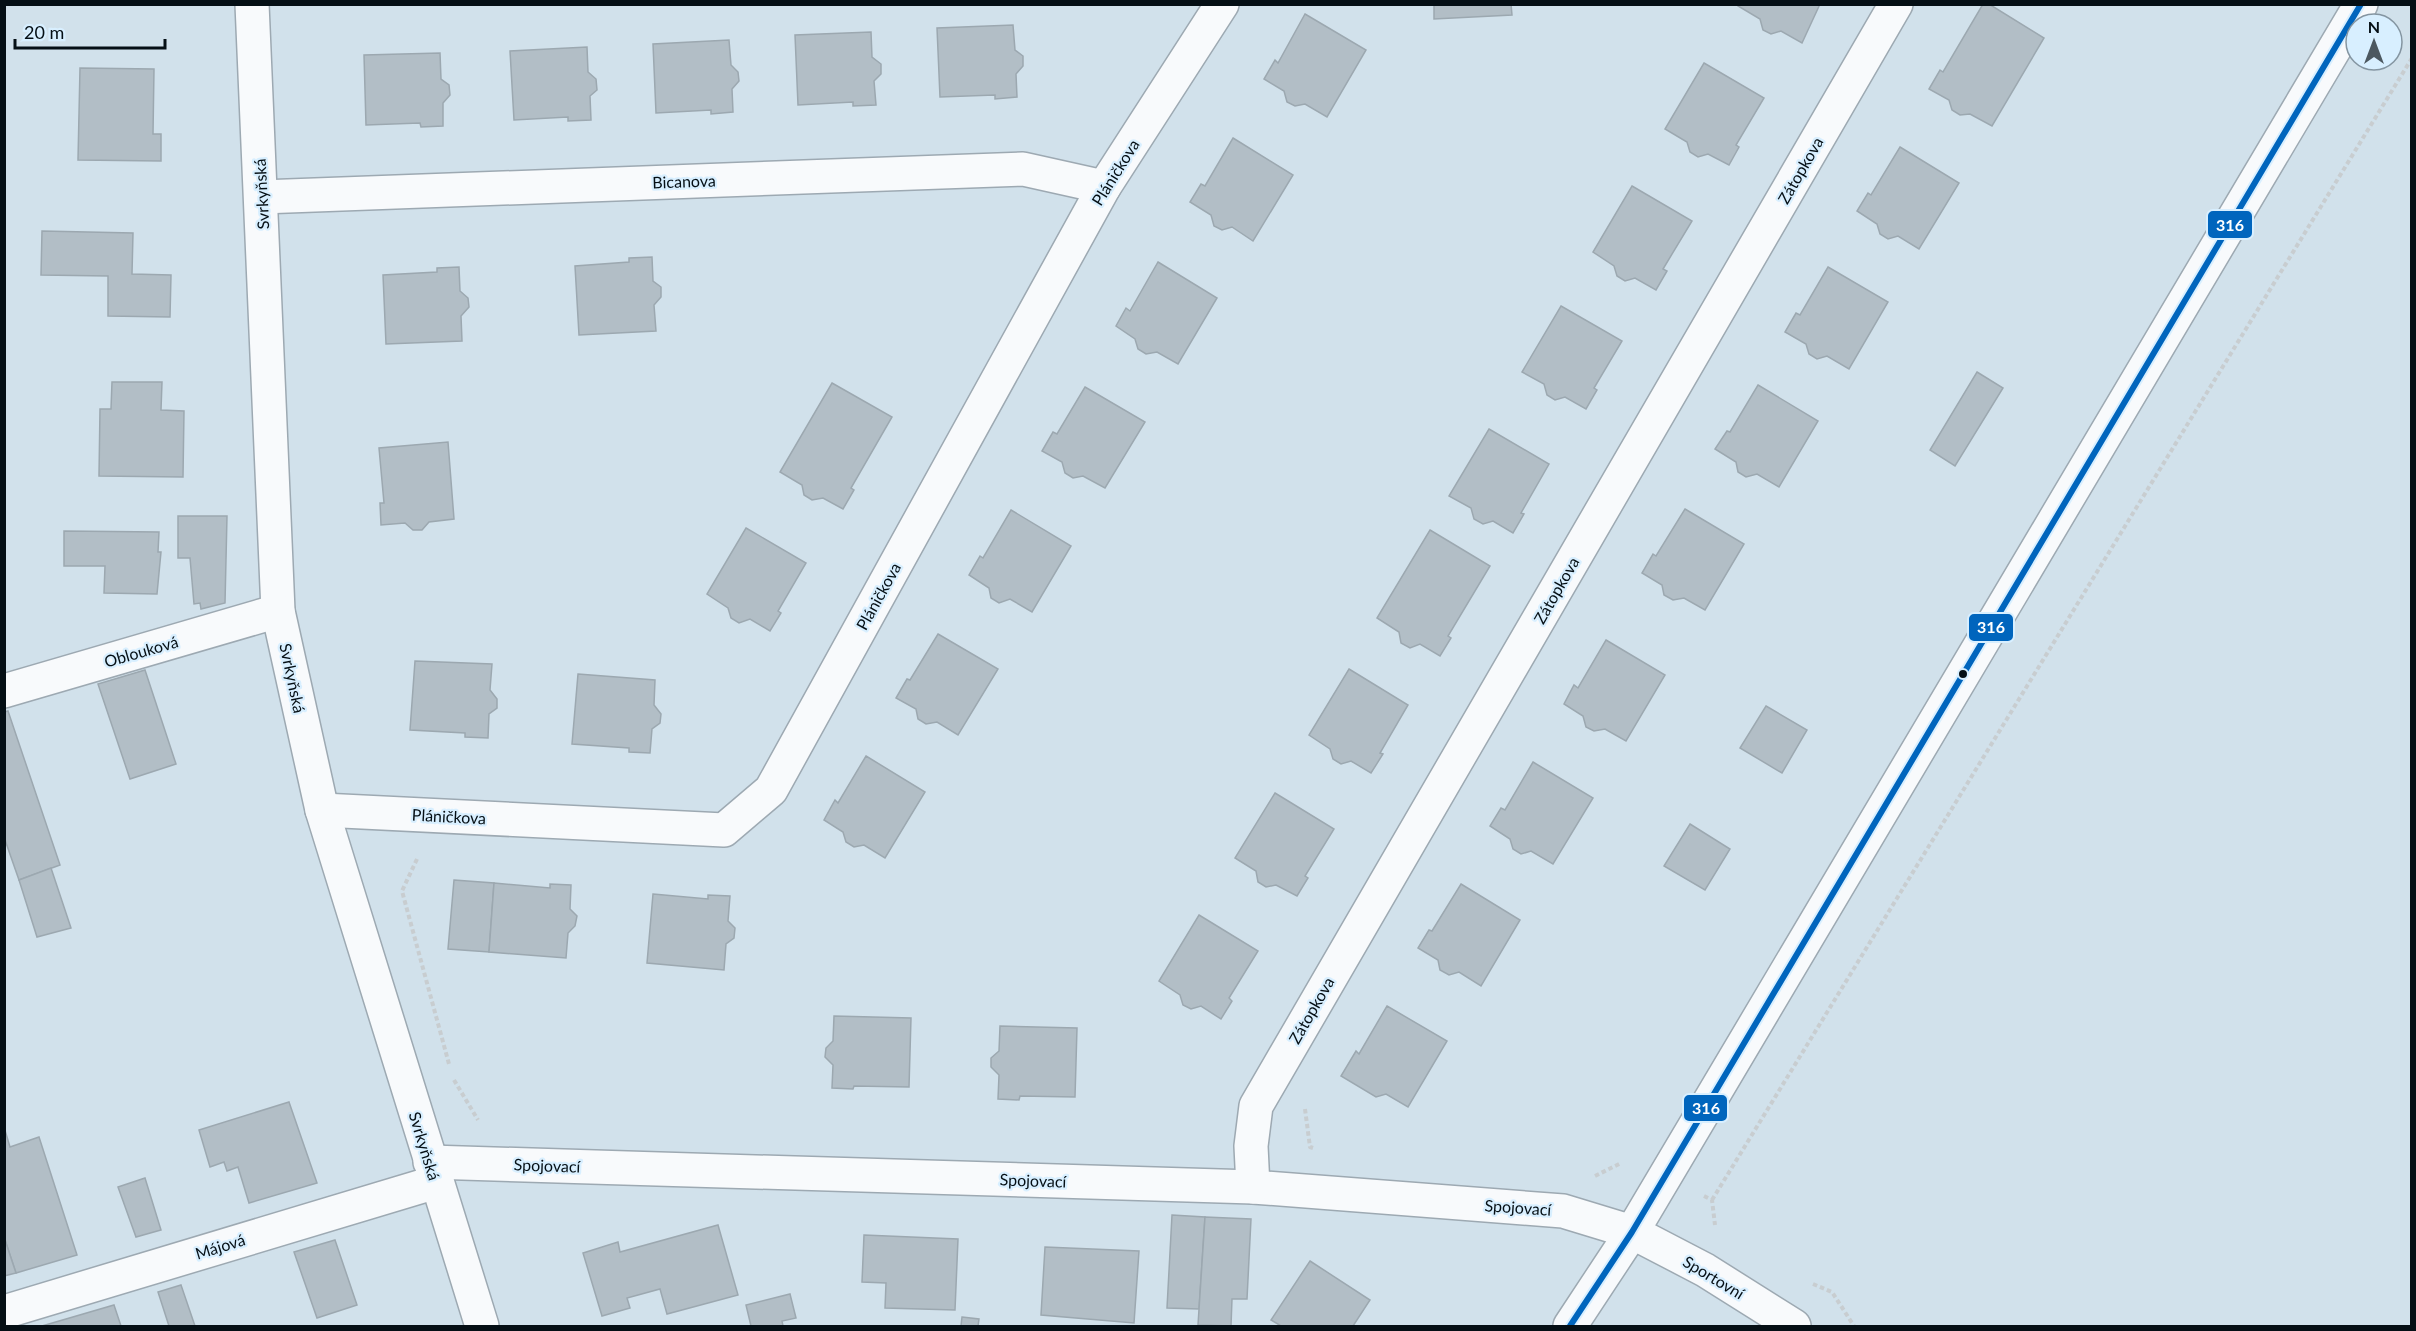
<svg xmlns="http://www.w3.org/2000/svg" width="2416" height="1331" viewBox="0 0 2416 1331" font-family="Lato,sans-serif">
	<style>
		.building { fill: #b2bec6; stroke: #9ca8b0; stroke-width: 1.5 }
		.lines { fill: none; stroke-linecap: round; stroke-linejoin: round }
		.minor-casing { stroke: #9da9b2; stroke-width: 36 }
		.major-casing { stroke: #9da9b2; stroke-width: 36 }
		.path { stroke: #c8cdd0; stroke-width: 4; stroke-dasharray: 4.5 3; stroke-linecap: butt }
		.minor { stroke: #f8fafc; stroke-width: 33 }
		.major { stroke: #f8fafc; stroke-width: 33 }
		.bus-1-casing { stroke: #d8efff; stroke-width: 10 }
		.bus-1 { stroke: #0065bd; stroke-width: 6 }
		.bus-dot { fill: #050f15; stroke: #d8efff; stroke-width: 2 }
		.labels { text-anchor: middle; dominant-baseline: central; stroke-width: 4.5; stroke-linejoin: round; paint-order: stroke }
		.street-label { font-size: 16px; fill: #050f15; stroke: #d8efff }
		.line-badge { stroke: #d8efff; stroke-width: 2 }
		.badge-label { font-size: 16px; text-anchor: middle; font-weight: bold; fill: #fff }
	</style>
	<rect width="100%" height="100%" fill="#d1e1eb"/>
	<!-- building -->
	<g class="building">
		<path d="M 1434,4 L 1511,4 L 1512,15 L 1434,19 Z"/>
		<path d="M 1739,4 L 1820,4 L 1802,43 L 1781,31 L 1771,34 L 1763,30 L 1760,19 L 1738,6 Z"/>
		<path d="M 1983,4 L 1989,4 L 2044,38 L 1992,126 L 1970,114 L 1960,115 L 1952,110 L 1949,100 L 1929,89 L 1940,70 L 1943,72 Z"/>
		<path d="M 1305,14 L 1366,50 L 1327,117 L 1305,104 L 1295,106 L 1287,102 L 1284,91 L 1264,79 L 1275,60 L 1278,63 Z"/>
		<path d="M 1013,25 L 1015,50 L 1023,56 L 1023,66 L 1016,74 L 1017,97 L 995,99 L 995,95 L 940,97 L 937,28 Z"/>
		<path d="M 871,32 L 872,57 L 881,64 L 881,74 L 874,81 L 876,105 L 853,106 L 853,102 L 798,105 L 795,35 Z"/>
		<path d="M 729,40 L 731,65 L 738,72 L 739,81 L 732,89 L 733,112 L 711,114 L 711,110 L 656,113 L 653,44 Z"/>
		<path d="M 587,47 L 588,72 L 596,79 L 597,90 L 590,96 L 591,120 L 568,121 L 568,117 L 514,120 L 510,51 Z"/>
		<path d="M 440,53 L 441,79 L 449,85 L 450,95 L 443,103 L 443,126 L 421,127 L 420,123 L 366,125 L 364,55 Z"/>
		<path d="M 1704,63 L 1764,98 L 1736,145 L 1739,147 L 1729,165 L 1708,154 L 1698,157 L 1690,152 L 1687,142 L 1665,129 Z"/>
		<path d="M 80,68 L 154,69 L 153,134 L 161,134 L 161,161 L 78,160 Z"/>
		<path d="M 1233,138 L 1293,175 L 1253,241 L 1232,227 L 1222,230 L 1214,226 L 1211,215 L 1190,202 L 1201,184 L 1205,186 Z"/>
		<path d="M 1900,147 L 1959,183 L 1919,249 L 1898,236 L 1888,239 L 1880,234 L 1877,224 L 1857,211 L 1868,193 L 1871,195 Z"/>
		<path d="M 1632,186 L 1692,221 L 1663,269 L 1667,271 L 1656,290 L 1635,278 L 1625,281 L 1617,276 L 1614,266 L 1593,252 Z"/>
		<path d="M 42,231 L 133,233 L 132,274 L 171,275 L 170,317 L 108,316 L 108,276 L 41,275 Z"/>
		<path d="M 652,257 L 653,281 L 661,287 L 661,297 L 654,305 L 656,331 L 579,335 L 575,266 L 629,262 L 629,258 Z"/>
		<path d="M 1158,262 L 1217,298 L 1178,364 L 1157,352 L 1146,354 L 1138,349 L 1135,339 L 1116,326 L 1126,308 L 1130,311 Z"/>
		<path d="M 459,267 L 460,291 L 468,298 L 469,307 L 461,316 L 462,341 L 386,344 L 383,275 L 437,272 L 437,268 Z"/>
		<path d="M 1828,267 L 1888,302 L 1849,369 L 1827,356 L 1817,359 L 1809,354 L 1806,344 L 1785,332 L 1796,313 L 1800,315 Z"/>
		<path d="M 1561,306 L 1622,341 L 1594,388 L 1597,390 L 1586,409 L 1565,397 L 1555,400 L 1547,395 L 1544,384 L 1522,372 Z"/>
		<path d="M 1977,372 L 2003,388 L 1955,466 L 1930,450 Z"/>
		<path d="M 112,382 L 162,382 L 161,410 L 184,411 L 183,477 L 99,476 L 100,409 L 111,409 Z"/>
		<path d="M 832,383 L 892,417 L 851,488 L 854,490 L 843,509 L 823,498 L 812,500 L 804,495 L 802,485 L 780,472 Z"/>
		<path d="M 1758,385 L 1818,421 L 1779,487 L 1757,474 L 1746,477 L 1738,472 L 1736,462 L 1715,449 L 1727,431 L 1730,432 Z"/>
		<path d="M 1085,387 L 1145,422 L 1105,488 L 1083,476 L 1073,478 L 1065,473 L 1062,462 L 1042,451 L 1053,432 L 1057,434 Z"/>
		<path d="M 1489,429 L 1549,464 L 1521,513 L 1524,514 L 1513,533 L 1493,521 L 1483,524 L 1474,519 L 1471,508 L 1449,496 Z"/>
		<path d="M 448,442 L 454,519 L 429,522 L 422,530 L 413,530 L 405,523 L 381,525 L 380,503 L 384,503 L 379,448 Z"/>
		<path d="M 1685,509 L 1744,544 L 1705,610 L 1684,598 L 1673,600 L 1664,595 L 1662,585 L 1642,573 L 1653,554 L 1656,556 Z"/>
		<path d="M 1011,510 L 1071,546 L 1032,612 L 1010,599 L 999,603 L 991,598 L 989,588 L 969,575 L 980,556 L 983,558 Z"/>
		<path d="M 178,516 L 227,516 L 225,603 L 201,609 L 200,603 L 194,604 L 190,558 L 178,558 Z"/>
		<path d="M 746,528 L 806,563 L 778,611 L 781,613 L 770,631 L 750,619 L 739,623 L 731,618 L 728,608 L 707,594 Z"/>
		<path d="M 1430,530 L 1490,566 L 1448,636 L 1451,638 L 1440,656 L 1420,644 L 1410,648 L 1401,643 L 1399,632 L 1377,618 Z"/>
		<path d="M 64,531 L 159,532 L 158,552 L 161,552 L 157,594 L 104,593 L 105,566 L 64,566 Z"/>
		<path d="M 938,634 L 998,669 L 958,735 L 937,722 L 926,724 L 918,719 L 916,709 L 896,698 L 907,679 L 910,680 Z"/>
		<path d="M 1606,640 L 1665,675 L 1626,741 L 1605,729 L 1594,731 L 1586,727 L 1583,716 L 1564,704 L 1574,685 L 1578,688 Z"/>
		<path d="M 415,661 L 492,664 L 490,690 L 497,699 L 497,708 L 489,714 L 488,738 L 465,737 L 465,733 L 410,730 Z"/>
		<path d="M 1349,669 L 1408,705 L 1380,753 L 1383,754 L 1371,773 L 1351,761 L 1341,764 L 1333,759 L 1330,749 L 1309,735 Z"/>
		<path d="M 145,670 L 176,764 L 130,779 L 98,684 Z"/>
		<path d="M 578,674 L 655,680 L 654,705 L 661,714 L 660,723 L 652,729 L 650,753 L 629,752 L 629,748 L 572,744 Z"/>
		<path d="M 1766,706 L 1807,730 L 1782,773 L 1740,748 Z"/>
		<path d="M 8,711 L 60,865 L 19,880 L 4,837 L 4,712 Z"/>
		<path d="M 866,756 L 925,792 L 885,858 L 864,845 L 854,847 L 846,842 L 843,832 L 824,820 L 835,800 L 838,803 Z"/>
		<path d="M 1533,762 L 1593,798 L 1553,864 L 1531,851 L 1521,854 L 1513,849 L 1510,839 L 1490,826 L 1501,808 L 1505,810 Z"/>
		<path d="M 1275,793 L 1334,829 L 1305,876 L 1308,878 L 1297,896 L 1276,885 L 1266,887 L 1258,882 L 1256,871 L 1235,858 Z"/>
		<path d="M 1690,824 L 1730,849 L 1705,890 L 1664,866 Z"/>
		<path d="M 51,868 L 71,928 L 37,937 L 19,880 Z"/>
		<path d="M 454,880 L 494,883 L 489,952 L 448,949 Z"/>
		<path d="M 494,883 L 550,888 L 550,884 L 571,885 L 570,909 L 577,916 L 575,926 L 568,933 L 566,958 L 489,952 Z"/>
		<path d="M 1461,884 L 1520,920 L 1481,986 L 1459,972 L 1449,975 L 1440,970 L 1438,960 L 1418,948 L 1429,930 L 1432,931 Z"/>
		<path d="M 653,894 L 708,899 L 708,895 L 730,896 L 728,921 L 735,928 L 734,938 L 726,944 L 724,970 L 647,963 Z"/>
		<path d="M 1199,915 L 1258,951 L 1229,998 L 1232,1001 L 1221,1019 L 1201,1006 L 1191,1009 L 1183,1005 L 1180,995 L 1159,981 Z"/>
		<path d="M 1387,1006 L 1447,1041 L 1408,1107 L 1386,1094 L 1376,1097 L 1341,1076 L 1356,1051 L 1359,1054 Z"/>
		<path d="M 834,1016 L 911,1018 L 909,1087 L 854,1086 L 853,1089 L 832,1088 L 833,1065 L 825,1057 L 826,1048 L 833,1041 Z"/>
		<path d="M 1000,1026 L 1077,1028 L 1075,1097 L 1020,1096 L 1019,1100 L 998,1099 L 999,1075 L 991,1067 L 991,1058 L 999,1051 Z"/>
		<path d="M 289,1102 L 317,1183 L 249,1203 L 238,1167 L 227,1171 L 224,1162 L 210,1167 L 199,1130 Z"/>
		<path d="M 4,1127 L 10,1147 L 39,1137 L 77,1255 L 16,1273 L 4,1237 Z"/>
		<path d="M 145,1178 L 161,1230 L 136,1237 L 118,1187 Z"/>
		<path d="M 1172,1215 L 1205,1217 L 1199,1309 L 1167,1308 Z"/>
		<path d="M 1205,1217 L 1251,1219 L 1247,1299 L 1232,1299 L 1231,1326 L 1198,1325 Z"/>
		<path d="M 718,1225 L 738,1295 L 667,1314 L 660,1289 L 627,1298 L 630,1308 L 602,1316 L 583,1253 L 618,1242 L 620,1252 Z"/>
		<path d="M 864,1235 L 958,1239 L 955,1310 L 885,1308 L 886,1283 L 862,1282 Z"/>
		<path d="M 4,1237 L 16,1273 L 4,1276 Z"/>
		<path d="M 335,1240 L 357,1305 L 317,1318 L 294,1252 Z"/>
		<path d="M 1045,1247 L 1139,1251 L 1134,1323 L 1041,1315 Z"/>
		<path d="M 1310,1261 L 1370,1300 L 1353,1326 L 1281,1326 L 1271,1320 Z"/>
		<path d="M 181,1285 L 195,1326 L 169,1326 L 158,1292 Z"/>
		<path d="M 790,1294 L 796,1318 L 782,1321 L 783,1326 L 751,1326 L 746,1305 Z"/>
		<path d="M 114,1305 L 121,1326 L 42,1326 Z"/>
		<path d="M 962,1317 L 979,1319 L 978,1326 L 961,1326 Z"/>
	</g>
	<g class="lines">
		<defs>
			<g id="minor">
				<path d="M 252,4 L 278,611 L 322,810 L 482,1326"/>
				<path d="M 261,197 L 1023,169 L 1104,187"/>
				<path d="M 4,691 L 278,611"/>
				<path d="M 322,810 L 724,830 L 771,790 L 1104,187 L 1222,4"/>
				<path d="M 430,1162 L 1253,1187 L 1563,1211 L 1632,1232 L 1705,1270 L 1794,1326"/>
				<path d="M 1253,1187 L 1251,1146 L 1256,1106 L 1896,4"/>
				<path d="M 4,1312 L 436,1182"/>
			</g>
			<path id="major" d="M 1570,1326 L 1632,1232 L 2361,4"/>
		</defs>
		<!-- minor casing -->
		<use href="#minor" class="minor-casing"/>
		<!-- major casing -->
		<use href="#major" class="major-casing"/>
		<!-- path -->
		<g class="path">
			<path d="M 417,859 L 402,891 L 449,1064"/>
			<path d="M 454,1080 L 478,1120"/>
			<path d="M 1305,1109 L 1310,1147 L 1313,1148"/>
			<path d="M 1595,1176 L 1621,1163"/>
			<path d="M 1704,1196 L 1712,1200 L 1715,1225"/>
			<path d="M 1712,1200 L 2412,58"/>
			<path d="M 1813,1284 L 1832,1292 L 1854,1326"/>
		</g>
		<!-- minor -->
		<use href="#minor" class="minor"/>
		<!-- major -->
		<use href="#major" class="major"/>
		<defs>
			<path id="bus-1" d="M 1570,1326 L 1632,1232 L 2361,4"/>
		</defs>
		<!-- bus-1 casing -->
		<use href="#bus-1" class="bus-1-casing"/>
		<!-- bus-1 -->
		<use href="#bus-1" class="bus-1"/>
	</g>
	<!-- markers -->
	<circle class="bus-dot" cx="1963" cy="674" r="5"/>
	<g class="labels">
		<!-- street labels -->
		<g class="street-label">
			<text transform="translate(1800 170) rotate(-60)">Zátopkova</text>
			<text transform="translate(1115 172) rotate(-58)">Pláničkova</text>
			<text transform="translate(684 181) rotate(-2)">Bicanova</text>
			<text transform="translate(261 194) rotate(-93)">Svrkyňská</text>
			<text transform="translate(1556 590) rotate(-60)">Zátopkova</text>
			<text transform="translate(878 596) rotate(-61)">Pláničkova</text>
			<text transform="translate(141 651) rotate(-16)">Oblouková</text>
			<text transform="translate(293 678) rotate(78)">Svrkyňská</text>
			<text transform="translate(449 816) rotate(3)">Pláničkova</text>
			<text transform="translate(1311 1010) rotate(-60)">Zátopkova</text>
			<text transform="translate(425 1146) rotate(73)">Svrkyňská</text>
			<text transform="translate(547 1165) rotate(2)">Spojovací</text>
			<text transform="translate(1033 1180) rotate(2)">Spojovací</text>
			<text transform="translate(1518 1207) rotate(4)">Spojovací</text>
			<text transform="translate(220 1246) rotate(-17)">Májová</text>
			<text transform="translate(1714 1277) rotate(31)">Sportovní</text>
		</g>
	</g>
	<g class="line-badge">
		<rect x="2207" y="210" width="46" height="29" rx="6" fill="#0065bd"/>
		<rect x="1968" y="613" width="46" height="29" rx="6" fill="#0065bd"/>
		<rect x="1683" y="1094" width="45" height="28" rx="6" fill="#0065bd"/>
	</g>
	<g class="badge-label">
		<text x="2230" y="231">316</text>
		<text x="1991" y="633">316</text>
		<text x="1706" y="1114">316</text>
	</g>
	<!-- border -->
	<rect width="2416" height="1331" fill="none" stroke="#050f15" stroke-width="12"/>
	<!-- north arrow -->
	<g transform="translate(2374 42)"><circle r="28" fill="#d8efff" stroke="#8495a1" stroke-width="1.5"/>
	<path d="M0-4.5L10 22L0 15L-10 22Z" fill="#4c5860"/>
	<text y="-9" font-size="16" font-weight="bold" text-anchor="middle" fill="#050f15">N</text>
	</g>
	<!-- scale -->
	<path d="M15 39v9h150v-9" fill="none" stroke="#050f15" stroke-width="3"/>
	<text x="24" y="39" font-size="18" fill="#050f15" stroke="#d8efff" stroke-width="4.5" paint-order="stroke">20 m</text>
</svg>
